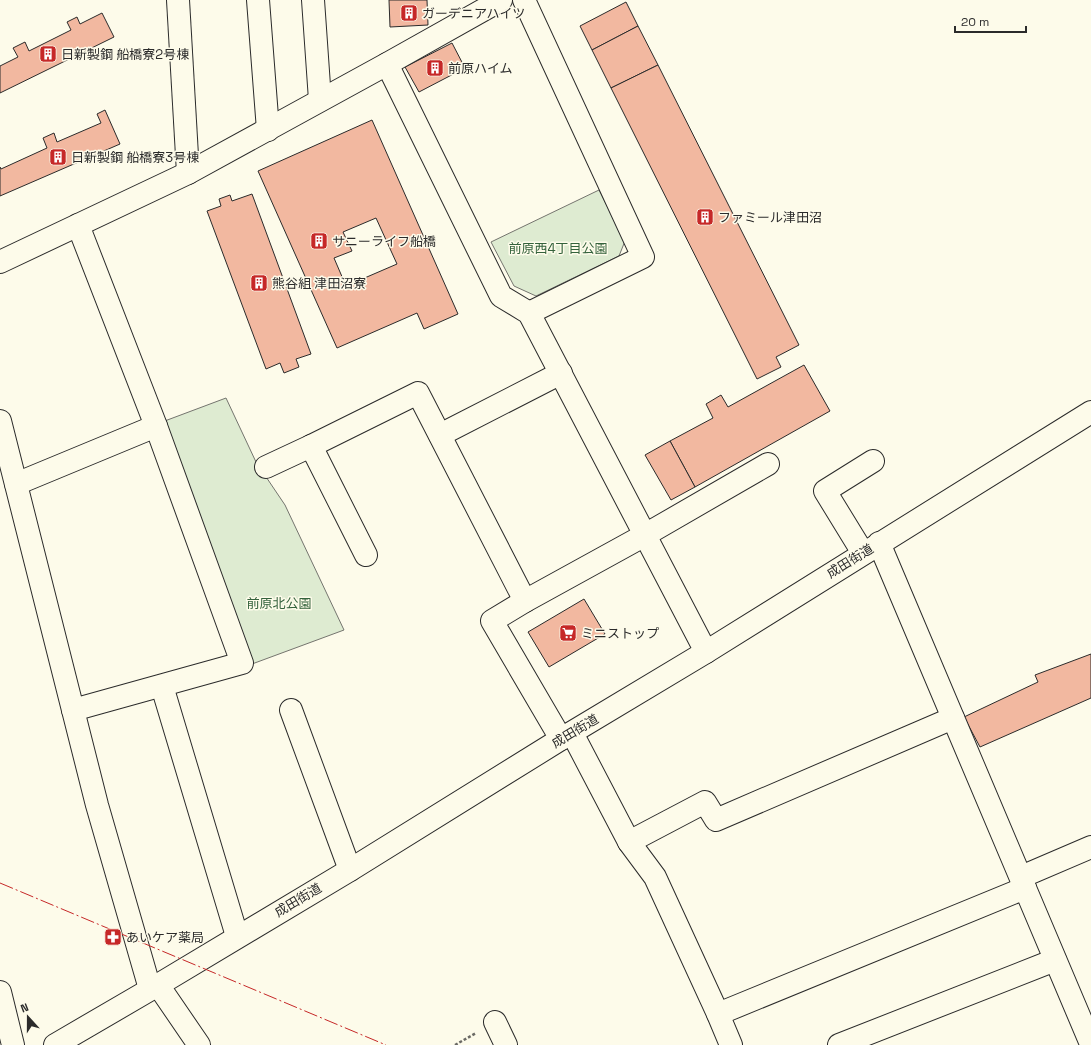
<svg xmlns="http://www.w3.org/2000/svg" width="1091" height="1045" viewBox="0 0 1091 1045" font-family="'Space Grotesk','Noto Sans JP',sans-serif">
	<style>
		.green { fill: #deebd1; stroke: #74746e }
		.building { fill: #f2b8a0; stroke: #2b2b2b; fill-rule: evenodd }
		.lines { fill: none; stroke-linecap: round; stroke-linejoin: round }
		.minor-casing { stroke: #2b2b2b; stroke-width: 24 }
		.highway-casing { stroke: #2b2b2b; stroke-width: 24 }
		.path { stroke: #6a6964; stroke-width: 2.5; stroke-dasharray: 3 2; stroke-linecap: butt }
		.minor { stroke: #fdfbea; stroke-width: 22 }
		.highway { stroke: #fdfbea; stroke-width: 22 }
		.power { stroke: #c62828; stroke-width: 1; stroke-dasharray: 14 3 2 3; stroke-linecap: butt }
		.labels { text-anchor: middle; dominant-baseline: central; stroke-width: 3; stroke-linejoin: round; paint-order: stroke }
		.poi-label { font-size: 13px; fill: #2b2b2b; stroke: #fdfbea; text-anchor: start }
		.park-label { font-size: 13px; fill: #34623c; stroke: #fdfbea }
		.street-label { font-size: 13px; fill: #2b2b2b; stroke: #fdfbea }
	</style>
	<rect width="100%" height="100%" fill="#fdfbea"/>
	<!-- green -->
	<g class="green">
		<path d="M 599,190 L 625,241 L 619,256 L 536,296 L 514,286 L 491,242 Z"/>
		<path d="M 226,398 L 256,462 L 285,505 L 344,630 L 252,664 L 162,422 Z"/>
	</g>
	<!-- building -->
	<g class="building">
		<path d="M 389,0 L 427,0 L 428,25 L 390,27 Z"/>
		<path d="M 626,2 L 638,26 L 592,50 L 580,26 Z"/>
		<path d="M 102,13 L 114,37 L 0,93 L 0,66 L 18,57 L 13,48 L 25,42 L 29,51 L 71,30 L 67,22 L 77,17 L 80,24 Z"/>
		<path d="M 638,26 L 658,65 L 611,88 L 592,50 Z"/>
		<path d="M 452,43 L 465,68 L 419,92 L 405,67 Z"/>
		<path d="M 658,65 L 799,345 L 776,357 L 781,367 L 757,379 L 611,88 Z"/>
		<path d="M 105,110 L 120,144 L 0,196 L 0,167 L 1,169 L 47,148 L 43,138 L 54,133 L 57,142 L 101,123 L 97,114 Z"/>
		<path d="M 372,120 L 458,314 L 424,329 L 417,313 L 337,348 L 258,171 ZM 376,218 L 397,264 L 346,286 L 334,258 L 352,251 L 343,232 Z"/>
		<path d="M 252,194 L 311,354 L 296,359 L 299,367 L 284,373 L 280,363 L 266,369 L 207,211 L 221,206 L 219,199 L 230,195 L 232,201 Z"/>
		<path d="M 804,365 L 830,411 L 695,487 L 670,441 L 713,418 L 706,404 L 721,395 L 728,407 Z"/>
		<path d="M 670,441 L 695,487 L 671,500 L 645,455 Z"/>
		<path d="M 584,599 L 605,634 L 549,667 L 528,632 Z"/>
		<path d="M 1091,654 L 1091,698 L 980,747 L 964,717 L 1038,682 L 1035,675 Z"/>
	</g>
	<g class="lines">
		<defs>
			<g id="minor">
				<path d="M 178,0 L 188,173"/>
				<path d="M 258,0 L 268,130"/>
				<path d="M 313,0 L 320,100"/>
				<path d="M 524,0 L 643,257 L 529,313"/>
				<path d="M 387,64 L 501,296 L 529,313 L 706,652"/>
				<path d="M 0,262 L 188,173 L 387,64 L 501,0"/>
				<path d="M 0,421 L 97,805 L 150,989"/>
				<path d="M 440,435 L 561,373"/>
				<path d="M 311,446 L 366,555"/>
				<path d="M 266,467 L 311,446 L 418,393 L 525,601"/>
				<path d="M 16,484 L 156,426"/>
				<path d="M 879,543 L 1091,1044"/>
				<path d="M 863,553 L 825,491 L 873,461"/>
				<path d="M 162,686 L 237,936"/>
				<path d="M 73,710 L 242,663 L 156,426 L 78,225"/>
				<path d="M 291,710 L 350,870"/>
				<path d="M 572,733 L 629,842 L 655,877 L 718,1014 L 731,1045"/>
				<path d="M 561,739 L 492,621 L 525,601 L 645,535 L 768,464"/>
				<path d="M 629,842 L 705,802 L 716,820 L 953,718"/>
				<path d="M 1021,877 L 1091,847"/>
				<path d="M 158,985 L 199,1045"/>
				<path d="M 0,992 L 13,1045"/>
				<path d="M 718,1014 L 1025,888"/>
				<path d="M 495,1022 L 506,1045"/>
				<path d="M 839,1045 L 1055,960"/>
			</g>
			<path id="highway" d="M 55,1045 L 158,985 L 350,870 L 561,739 L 706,652 L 1091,412"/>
		</defs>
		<!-- minor casing -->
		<use href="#minor" class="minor-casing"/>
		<!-- highway casing -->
		<use href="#highway" class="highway-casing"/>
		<!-- path -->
		<path class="path" d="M 455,1045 L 476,1033"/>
		<!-- minor -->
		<use href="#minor" class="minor"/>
		<!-- highway -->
		<use href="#highway" class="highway"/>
		<!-- power -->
		<path class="power" d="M 0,883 L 386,1045"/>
	</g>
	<!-- icons -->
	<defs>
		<symbol id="building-square" viewBox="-11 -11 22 22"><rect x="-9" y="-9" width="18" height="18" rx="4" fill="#c62828" stroke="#fdfbea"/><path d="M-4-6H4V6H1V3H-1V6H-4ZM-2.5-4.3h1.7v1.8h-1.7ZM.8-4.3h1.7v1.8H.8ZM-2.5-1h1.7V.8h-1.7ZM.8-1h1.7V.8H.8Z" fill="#fff"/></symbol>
		<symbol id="supermarket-square" viewBox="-11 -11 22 22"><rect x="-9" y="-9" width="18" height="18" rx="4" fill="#c62828" stroke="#fdfbea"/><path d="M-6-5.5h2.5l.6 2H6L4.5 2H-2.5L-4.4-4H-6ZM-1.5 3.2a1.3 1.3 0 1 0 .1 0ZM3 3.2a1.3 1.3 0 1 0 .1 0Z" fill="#fff"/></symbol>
		<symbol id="pharmacy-square" viewBox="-11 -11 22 22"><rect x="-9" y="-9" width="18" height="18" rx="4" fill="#c62828" stroke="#fdfbea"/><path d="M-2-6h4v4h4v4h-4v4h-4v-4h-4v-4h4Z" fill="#fff"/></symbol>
	</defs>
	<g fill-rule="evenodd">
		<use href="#building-square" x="399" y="3" width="20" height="20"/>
		<use href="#building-square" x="38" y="44" width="20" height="20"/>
		<use href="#building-square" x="425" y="58" width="20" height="20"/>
		<use href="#building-square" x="48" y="147" width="20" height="20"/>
		<use href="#building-square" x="695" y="207" width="20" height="20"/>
		<use href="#building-square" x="309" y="231" width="20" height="20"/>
		<use href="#building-square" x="249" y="273" width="20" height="20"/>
		<use href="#supermarket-square" x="558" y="623" width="20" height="20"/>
		<use href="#pharmacy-square" x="103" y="927" width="20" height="20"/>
	</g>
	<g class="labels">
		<!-- poi labels -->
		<g class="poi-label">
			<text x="422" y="13">ガーデニアハイツ</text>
			<text x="61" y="54">日新製鋼 船橋寮2号棟</text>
			<text x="448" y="68">前原ハイム</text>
			<text x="71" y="157">日新製鋼 船橋寮3号棟</text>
			<text x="718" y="217">ファミール津田沼</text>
			<text x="332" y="241">サニーライフ船橋</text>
			<text x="272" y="283">熊谷組 津田沼寮</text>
			<text x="581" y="633">ミニストップ</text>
			<text x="126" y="937">あいケア薬局</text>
		</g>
		<!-- park labels -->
		<g class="park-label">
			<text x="558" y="248">前原西4丁目公園</text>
			<text x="279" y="603">前原北公園</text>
		</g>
		<!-- street labels -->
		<g class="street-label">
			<text transform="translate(850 561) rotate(-32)">成田街道</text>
			<text transform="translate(575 731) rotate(-31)">成田街道</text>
			<text transform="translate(298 900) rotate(-31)">成田街道</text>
		</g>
	</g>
	<!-- north arrow -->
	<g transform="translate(28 1017) rotate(339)" stroke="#fdfbea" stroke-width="3" paint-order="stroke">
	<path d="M0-3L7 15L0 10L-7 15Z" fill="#2b2b2b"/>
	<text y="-6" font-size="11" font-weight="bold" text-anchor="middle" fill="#2b2b2b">N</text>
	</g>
	<!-- scale -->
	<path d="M955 26v6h71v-6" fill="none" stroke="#2b2b2b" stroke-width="2"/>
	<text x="961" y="26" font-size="12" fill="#2b2b2b" stroke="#fdfbea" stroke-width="3" paint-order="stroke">20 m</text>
</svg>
